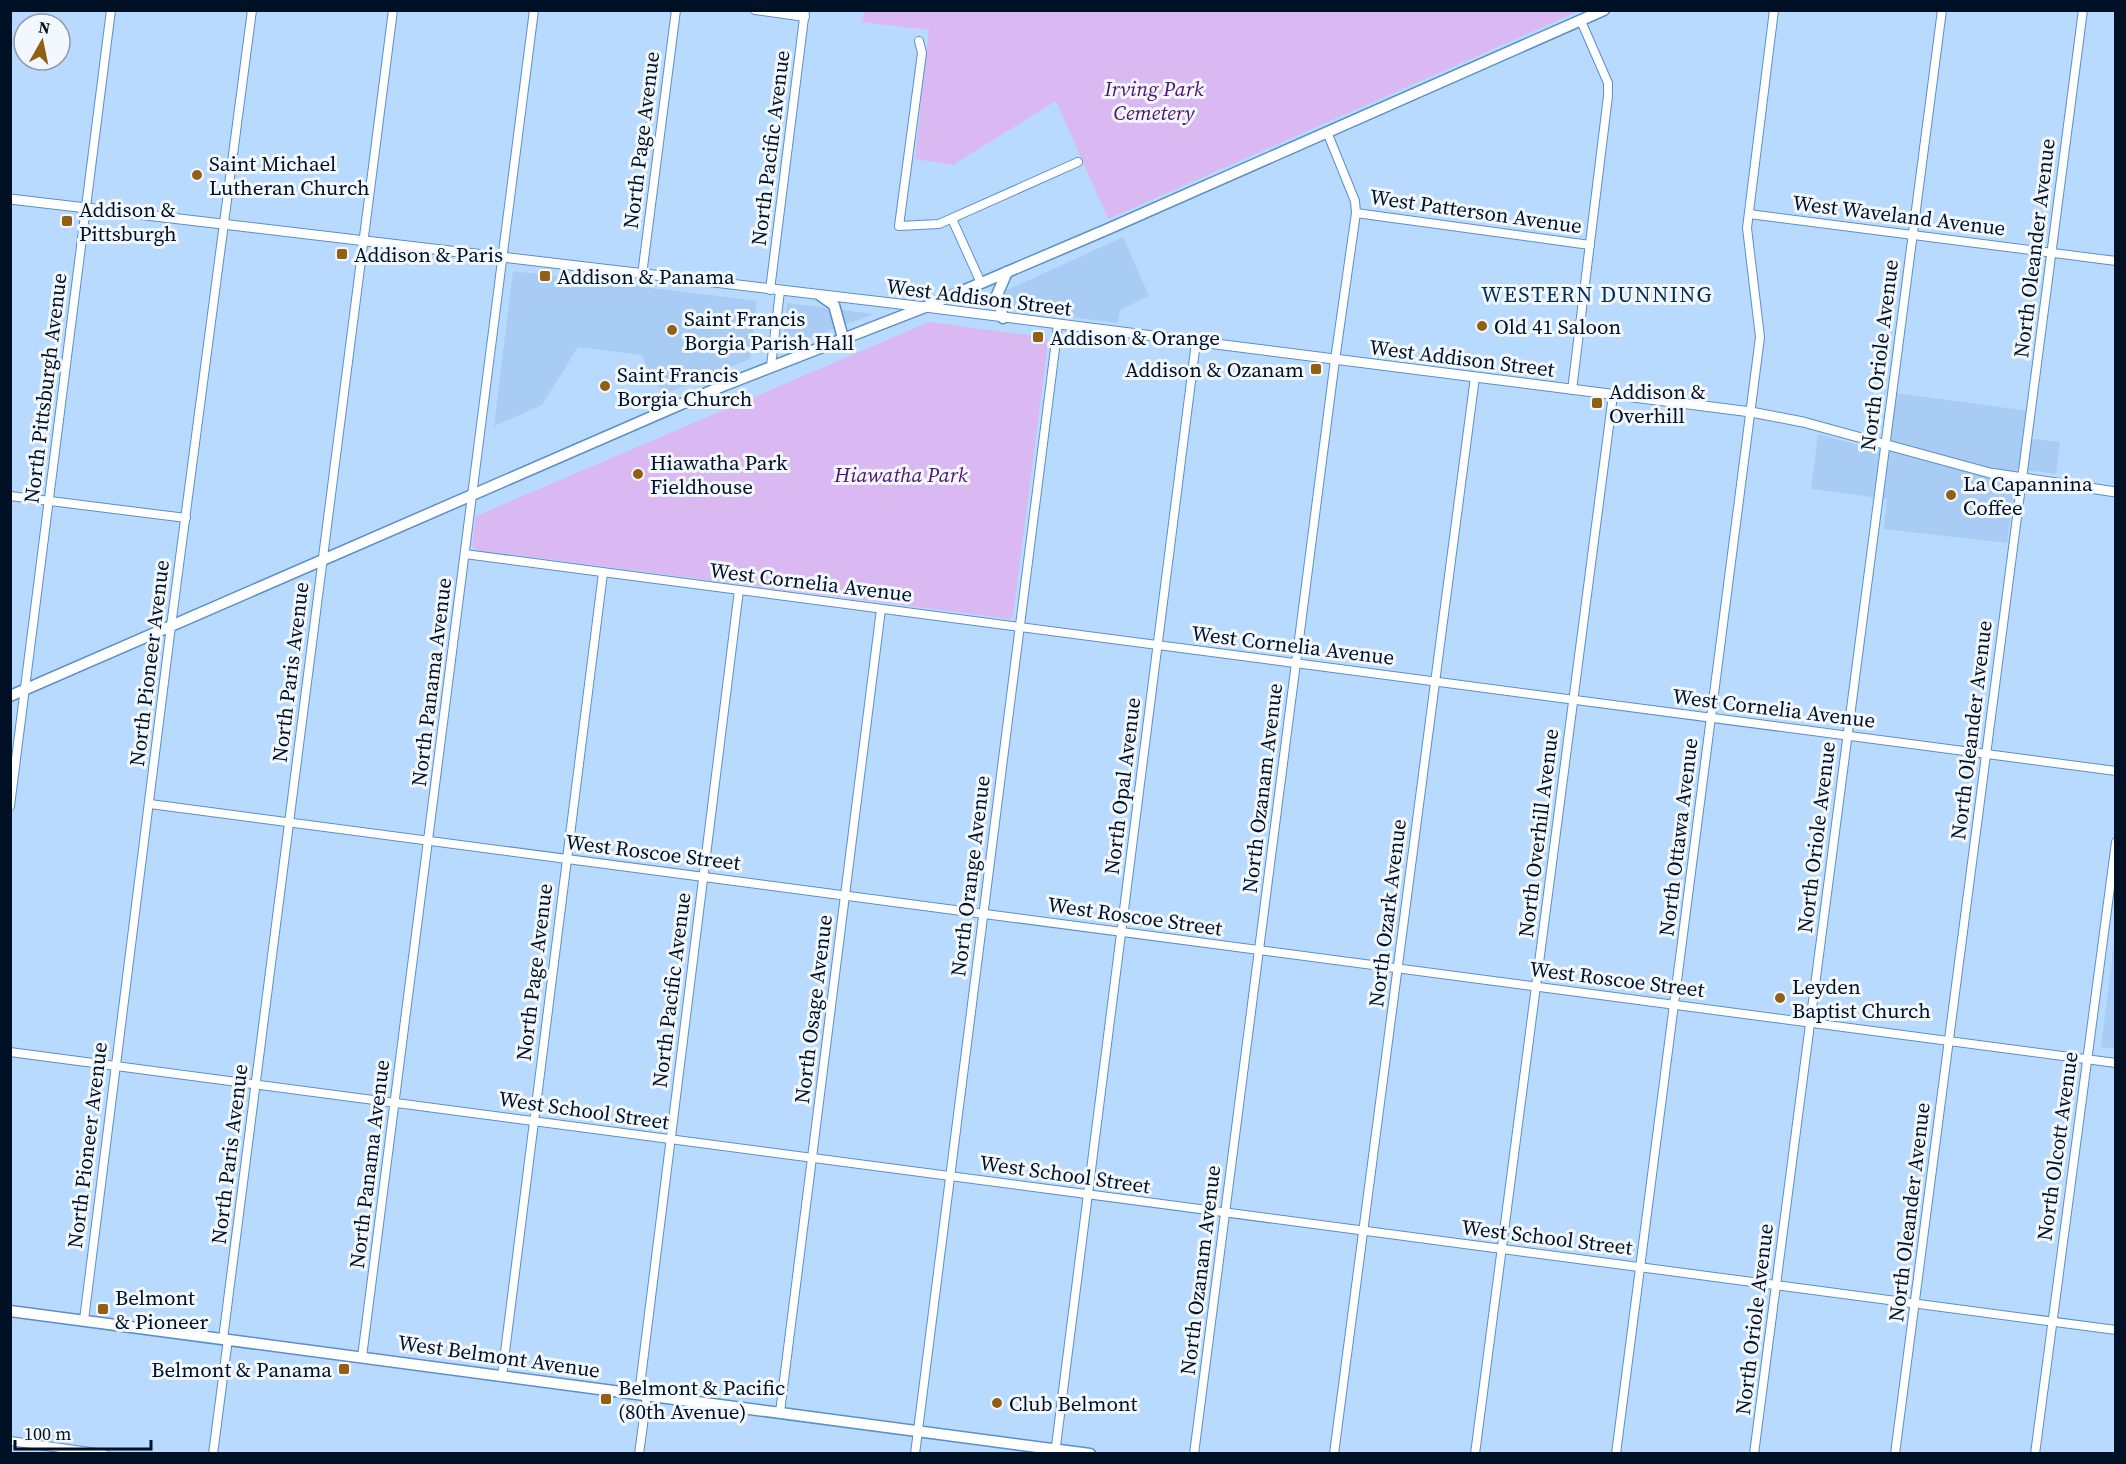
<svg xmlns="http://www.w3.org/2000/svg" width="2126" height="1464" viewBox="0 0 2126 1464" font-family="'Source Serif 4',serif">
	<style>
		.built { fill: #a8ccf3 }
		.green { fill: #dab9f2 }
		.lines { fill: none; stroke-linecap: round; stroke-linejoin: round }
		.minor-casing { stroke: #5990c9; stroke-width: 10 }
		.tertiary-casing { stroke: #5990c9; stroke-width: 11 }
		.secondary-casing { stroke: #5990c9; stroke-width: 13 }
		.minor { stroke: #fff; stroke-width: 8 }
		.tertiary { stroke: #fff; stroke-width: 9 }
		.secondary { stroke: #fff; stroke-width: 10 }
		.poi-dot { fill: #936013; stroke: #f2f8fe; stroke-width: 2 }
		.labels { text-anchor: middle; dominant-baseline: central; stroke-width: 6; stroke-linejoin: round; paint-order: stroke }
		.park-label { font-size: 21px; font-style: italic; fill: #501171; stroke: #f2f8fe }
		.street-label { font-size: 21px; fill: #001025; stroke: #f2f8fe }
		.poi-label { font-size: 21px; fill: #001025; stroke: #f2f8fe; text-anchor: start }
		.neighbourhood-label { font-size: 22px; letter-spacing: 1.5px; fill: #032f56; stroke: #f2f8fe }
	</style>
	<rect width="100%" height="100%" fill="#b8dafe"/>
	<!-- built -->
	<g class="built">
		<path d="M 1123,237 L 1149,296 L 1120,310 L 1118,323 L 1006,309 L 1005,291 Z"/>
		<path d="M 513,271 L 757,301 L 750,359 L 665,394 L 651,377 L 642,355 L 578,347 L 542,405 L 494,426 Z"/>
		<path d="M 787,303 L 874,314 L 782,348 Z"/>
		<path d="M 1896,393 L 2029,411 L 2026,438 L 2060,442 L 2056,474 L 2017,469 L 2007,543 L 1884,529 L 1887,499 L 1811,489 L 1818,434 L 1888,453 Z"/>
		<path d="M 2115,935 L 2116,1049 L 2115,1049 L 2101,1047 Z"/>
	</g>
	<!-- green -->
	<g class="green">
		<path d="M 864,10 L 1579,10 L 1579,11 L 1108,219 L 1056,101 L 953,165 L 915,159 L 929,30 L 862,22 Z"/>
		<path d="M 929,322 L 1043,337 L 1047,339 L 1048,343 L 1013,616 L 1010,619 L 477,550 L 472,546 L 476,516 Z"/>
	</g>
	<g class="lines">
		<defs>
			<g id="minor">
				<path d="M 755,10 L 805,17"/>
				<path d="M 919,41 L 922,53 L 899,226 L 939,224 L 1078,162"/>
				<path d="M 1356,213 L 1590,245"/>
				<path d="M 1749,214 L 2116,261"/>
				<path d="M 952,219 L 981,283"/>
				<path d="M 642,275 L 676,10"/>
				<path d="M 770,290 L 805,10"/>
				<path d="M 771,366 L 780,291"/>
				<path d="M 1572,390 L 1608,96 L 1608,83 L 1581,21"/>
				<path d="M 10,496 L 186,518"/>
				<path d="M 465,554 L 2116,771"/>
				<path d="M 150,804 L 2116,1063"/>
				<path d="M 10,806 L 111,10"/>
				<path d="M 10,1052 L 2116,1330"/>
				<path d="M 84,1320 L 171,626 L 252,10"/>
				<path d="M 223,1339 L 393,10"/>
				<path d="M 362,1357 L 534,10"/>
				<path d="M 502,1376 L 603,573"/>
				<path d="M 639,1394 L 739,590"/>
				<path d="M 780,1412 L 881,609"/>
				<path d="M 10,1441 L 104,1454"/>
				<path d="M 213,1454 L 228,1339"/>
				<path d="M 639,1454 L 647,1395"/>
				<path d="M 915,1454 L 1058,325"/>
				<path d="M 1055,1454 L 1196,342"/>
				<path d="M 1194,1454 L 1335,360 L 1356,213 L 1355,201 L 1327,132"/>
				<path d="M 1334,1454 L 1475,377"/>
				<path d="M 1475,1454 L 1613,395"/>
				<path d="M 1616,1454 L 1760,337 L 1747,228 L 1774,10"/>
				<path d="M 1754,1454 L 1942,10"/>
				<path d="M 1895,1454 L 2083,10"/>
				<path d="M 2035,1454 L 2116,842"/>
			</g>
			<path id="tertiary" d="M 10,199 L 925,307 L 1751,412 L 1803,422 L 1990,473 L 2116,492"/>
			<g id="secondary">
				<path d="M 821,296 L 834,305 L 843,338"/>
				<path d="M 1003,318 L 997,295 L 1007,272"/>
				<path d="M 10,696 L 725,385 L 925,307 L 1108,229 L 1604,10"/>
				<path d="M 10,1311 L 1090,1454"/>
			</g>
		</defs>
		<!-- minor casing -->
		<use href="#minor" class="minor-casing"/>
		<!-- tertiary casing -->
		<use href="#tertiary" class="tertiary-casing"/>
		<!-- secondary casing -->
		<use href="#secondary" class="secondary-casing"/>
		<!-- minor -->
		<use href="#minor" class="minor"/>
		<!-- tertiary -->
		<use href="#tertiary" class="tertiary"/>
		<!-- secondary -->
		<use href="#secondary" class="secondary"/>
	</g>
	<!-- markers -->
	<g class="poi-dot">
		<circle cx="197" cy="175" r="6"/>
		<rect x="61" y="215" width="12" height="12" rx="3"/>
		<rect x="336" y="248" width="12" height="12" rx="3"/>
		<rect x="539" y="270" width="12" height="12" rx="3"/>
		<circle cx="1482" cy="326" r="6"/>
		<circle cx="672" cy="330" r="6"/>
		<rect x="1032" y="331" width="12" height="12" rx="3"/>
		<rect x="1310" y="363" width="12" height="12" rx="3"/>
		<circle cx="605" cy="386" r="6"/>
		<rect x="1591" y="397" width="12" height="12" rx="3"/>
		<circle cx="638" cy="474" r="6"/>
		<circle cx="1951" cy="495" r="6"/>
		<circle cx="1780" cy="998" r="6"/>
		<rect x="97" y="1303" width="12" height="12" rx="3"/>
		<rect x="338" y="1363" width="12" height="12" rx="3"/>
		<rect x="600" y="1393" width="12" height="12" rx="3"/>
		<circle cx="997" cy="1403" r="6"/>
	</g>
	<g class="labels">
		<!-- park labels -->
		<g class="park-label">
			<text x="1154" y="88">Irving Park<tspan x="1154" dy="24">Cemetery</tspan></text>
			<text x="901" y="474">Hiawatha Park</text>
		</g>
		<!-- street labels -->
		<g class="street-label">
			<text transform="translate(641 140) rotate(-83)">North Page Avenue</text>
			<text transform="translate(770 148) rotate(-83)">North Pacific Avenue</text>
			<text transform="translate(1476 211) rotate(8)">West Patterson Avenue</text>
			<text transform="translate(1899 215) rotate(7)">West Waveland Avenue</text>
			<text transform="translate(2034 248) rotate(-83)">North Oleander Avenue</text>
			<text transform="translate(979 297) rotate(7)">West Addison Street</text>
			<text transform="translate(1879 355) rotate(-83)">North Oriole Avenue</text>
			<text transform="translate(1462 358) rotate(7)">West Addison Street</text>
			<text transform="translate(45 388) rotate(-83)">North Pittsburgh Avenue</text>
			<text transform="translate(811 582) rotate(7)">West Cornelia Avenue</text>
			<text transform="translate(1293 645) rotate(7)">West Cornelia Avenue</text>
			<text transform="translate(149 663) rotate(-83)">North Pioneer Avenue</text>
			<text transform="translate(290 672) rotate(-83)">North Paris Avenue</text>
			<text transform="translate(431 682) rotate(-83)">North Panama Avenue</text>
			<text transform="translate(1774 708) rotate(7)">West Cornelia Avenue</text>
			<text transform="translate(1971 730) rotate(-83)">North Oleander Avenue</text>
			<text transform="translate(1122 786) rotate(-83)">North Opal Avenue</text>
			<text transform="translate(1262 788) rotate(-83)">North Ozanam Avenue</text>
			<text transform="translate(1538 833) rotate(-83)">North Overhill Avenue</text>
			<text transform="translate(1678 837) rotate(-83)">North Ottawa Avenue</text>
			<text transform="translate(1816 837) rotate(-83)">North Oriole Avenue</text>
			<text transform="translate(653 852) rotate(7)">West Roscoe Street</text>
			<text transform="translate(970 876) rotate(-83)">North Orange Avenue</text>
			<text transform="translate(1387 913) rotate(-83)">North Ozark Avenue</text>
			<text transform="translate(1135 916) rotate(8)">West Roscoe Street</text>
			<text transform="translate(534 972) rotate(-83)">North Page Avenue</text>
			<text transform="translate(1617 979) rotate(7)">West Roscoe Street</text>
			<text transform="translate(671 990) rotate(-83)">North Pacific Avenue</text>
			<text transform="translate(813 1009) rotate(-83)">North Osage Avenue</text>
			<text transform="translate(584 1110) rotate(8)">West School Street</text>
			<text transform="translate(87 1145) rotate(-83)">North Pioneer Avenue</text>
			<text transform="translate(2057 1146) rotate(-82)">North Olcott Avenue</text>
			<text transform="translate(229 1154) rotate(-83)">North Paris Avenue</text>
			<text transform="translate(369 1164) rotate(-83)">North Panama Avenue</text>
			<text transform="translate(1065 1174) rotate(8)">West School Street</text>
			<text transform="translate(1909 1212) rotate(-83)">North Oleander Avenue</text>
			<text transform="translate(1547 1237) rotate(7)">West School Street</text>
			<text transform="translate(1200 1270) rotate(-83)">North Ozanam Avenue</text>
			<text transform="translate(1754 1319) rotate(-83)">North Oriole Avenue</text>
			<text transform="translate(499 1356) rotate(8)">West Belmont Avenue</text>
		</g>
		<!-- poi labels -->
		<g class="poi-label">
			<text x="209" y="163">Saint Michael<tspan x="209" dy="24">Lutheran Church</tspan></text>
			<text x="79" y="209">Addison &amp;<tspan x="79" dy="24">Pittsburgh</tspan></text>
			<text x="354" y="254">Addison &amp; Paris</text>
			<text x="557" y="276">Addison &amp; Panama</text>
			<text x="684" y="318">Saint Francis<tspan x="684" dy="24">Borgia Parish Hall</tspan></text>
			<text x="1494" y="326">Old 41 Saloon</text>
			<text x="1050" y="337">Addison &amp; Orange</text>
			<text x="1304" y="369" text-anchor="end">Addison &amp; Ozanam</text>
			<text x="617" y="374">Saint Francis<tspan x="617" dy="24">Borgia Church</tspan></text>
			<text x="1609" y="391">Addison &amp;<tspan x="1609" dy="24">Overhill</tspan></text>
			<text x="650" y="462">Hiawatha Park<tspan x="650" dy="24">Fieldhouse</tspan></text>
			<text x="1963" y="483">La Capannina<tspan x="1963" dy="24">Coffee</tspan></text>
			<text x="1792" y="986">Leyden<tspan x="1792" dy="24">Baptist Church</tspan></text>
			<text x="115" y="1297">Belmont<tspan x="115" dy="24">&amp; Pioneer</tspan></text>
			<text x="332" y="1369" text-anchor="end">Belmont &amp; Panama</text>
			<text x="618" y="1387">Belmont &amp; Pacific<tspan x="618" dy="24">(80th Avenue)</tspan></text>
			<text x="1009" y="1403">Club Belmont</text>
		</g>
		<!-- neighbourhood labels -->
		<g class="neighbourhood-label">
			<text x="1597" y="294">WESTERN DUNNING</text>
		</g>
	</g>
	<!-- border -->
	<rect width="2126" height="1464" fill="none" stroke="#001025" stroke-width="24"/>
	<!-- north arrow -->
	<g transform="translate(42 42) rotate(9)"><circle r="28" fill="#f2f8fe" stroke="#919ba7" stroke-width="1.5"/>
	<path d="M0-4.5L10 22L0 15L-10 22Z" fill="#936013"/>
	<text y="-9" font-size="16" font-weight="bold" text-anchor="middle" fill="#001025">N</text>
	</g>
	<!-- scale -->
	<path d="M15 1440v9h136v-9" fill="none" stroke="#001025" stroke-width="3"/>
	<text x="24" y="1440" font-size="18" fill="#001025" stroke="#f2f8fe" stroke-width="4.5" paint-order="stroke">100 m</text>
</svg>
